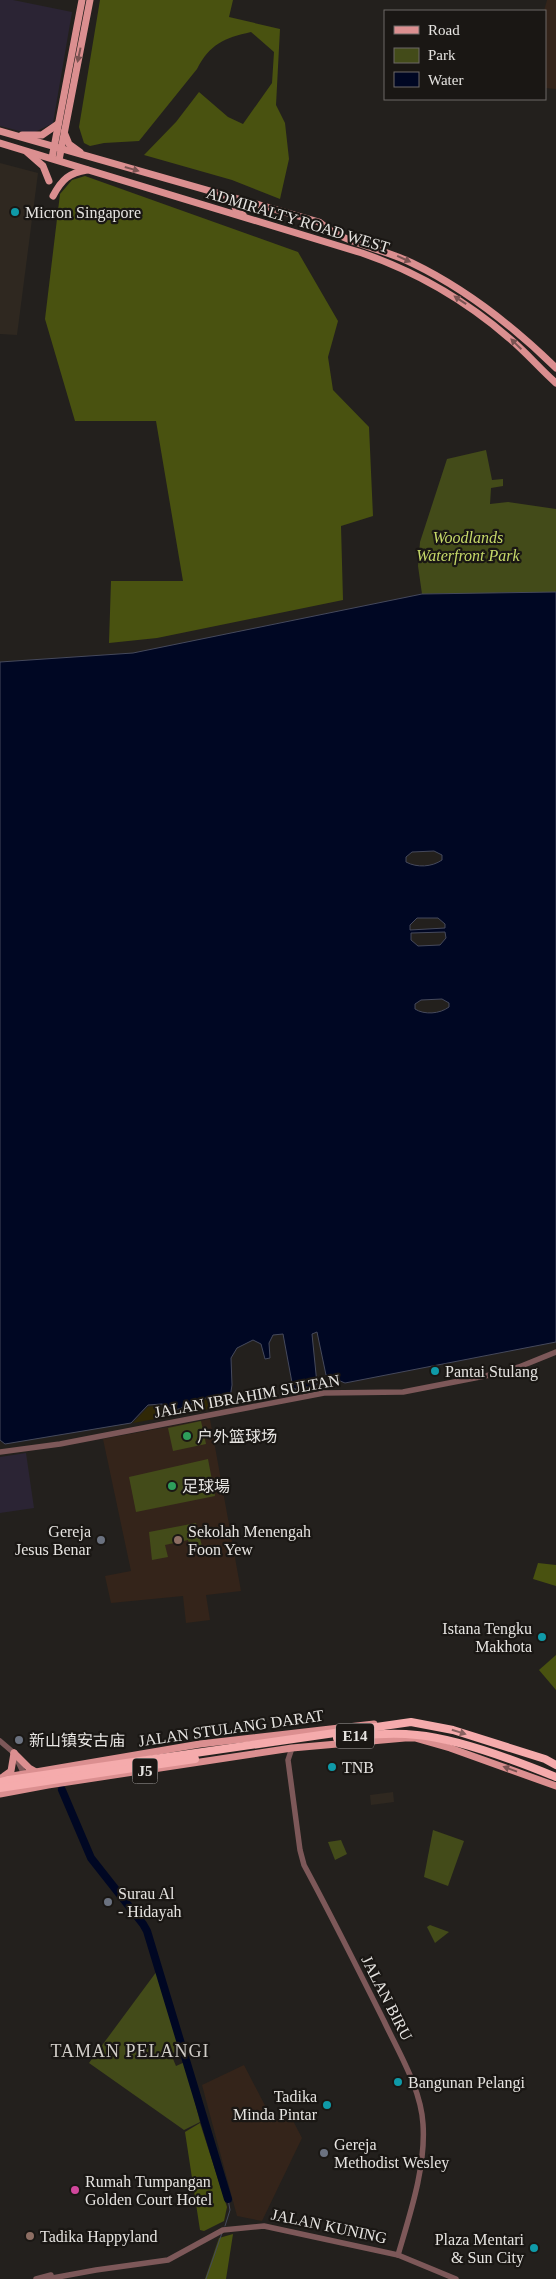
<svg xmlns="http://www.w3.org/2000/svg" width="556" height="2279" viewBox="0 0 556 2279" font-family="'Times New Roman','Noto Sans SC',serif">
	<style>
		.commercial { fill: #2b2434 }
		.built { fill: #2f2820 }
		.education { fill: #34241a }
		.green { fill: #434b19 }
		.forest { fill: #495210 }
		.sand { fill: #302806 }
		.water { fill: #000723; stroke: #45495c; fill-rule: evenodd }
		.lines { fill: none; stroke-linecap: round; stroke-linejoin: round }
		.stream { stroke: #45495c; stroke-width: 1 }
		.river { stroke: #000723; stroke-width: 8 }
		.minor { stroke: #7d5859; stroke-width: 5.5 }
		.major { stroke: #db8f90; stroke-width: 7 }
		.highway { stroke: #f5abac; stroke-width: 8 }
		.highway-bridge { stroke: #f5abac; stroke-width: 8 }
		.oneway { fill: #7a5352 }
		.oneway2 { fill: #886160 }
		.culture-dot { fill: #0f9aa8; stroke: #1a1714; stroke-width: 2 }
		.leisure-dot { fill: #2e9e5b; stroke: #1a1714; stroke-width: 2 }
		.worship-dot { fill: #6b7280; stroke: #1a1714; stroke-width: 2 }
		.education-dot { fill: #8d6e63; stroke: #1a1714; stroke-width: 2 }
		.hotel-dot { fill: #d1479c; stroke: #1a1714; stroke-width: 2 }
		.labels { text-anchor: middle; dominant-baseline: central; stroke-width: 4.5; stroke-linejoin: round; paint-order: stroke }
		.shield { fill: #1a1714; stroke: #a9a6a4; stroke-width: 1 }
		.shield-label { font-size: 15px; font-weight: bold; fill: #e6e4e1 }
		.poi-label { font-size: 16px; fill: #e6e4e1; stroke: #1a1714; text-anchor: start }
		.street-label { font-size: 16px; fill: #e6e4e1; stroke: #1a1714 }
		.park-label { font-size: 16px; font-style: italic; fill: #c6d969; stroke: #1a1714 }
		.neighbourhood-label { font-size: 18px; letter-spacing: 1px; fill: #d1cdc8; stroke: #1a1714 }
	</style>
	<rect width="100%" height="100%" fill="#23201d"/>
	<!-- commercial -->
	<g class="commercial">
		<path d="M 0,0 L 13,0 L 72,12 L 53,123 L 31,134 L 0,126 Z"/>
		<path d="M 26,1453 L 34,1508 L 0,1513 L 0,1457 Z"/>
	</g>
	<!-- built -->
	<g class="built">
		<path d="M 0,163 L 38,173 L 17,335 L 0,334 Z"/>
		<path d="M 393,1792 L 394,1802 L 371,1805 L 370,1795 Z"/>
	</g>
	<!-- education -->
	<g class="education">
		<path d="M 547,0 L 556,0 L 556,89 L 545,88 L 544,11 Z"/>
		<path d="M 210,1419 L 241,1591 L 206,1595 L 210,1620 L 186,1623 L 183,1596 L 111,1603 L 105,1576 L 131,1571 L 103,1439 Z"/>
		<path d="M 244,2065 L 273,2121 L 289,2113 L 302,2138 L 262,2221 L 237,2216 L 202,2085 Z"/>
	</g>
	<!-- green -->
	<g class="green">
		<path d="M 486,450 L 492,480 L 503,479 L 503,486 L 491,488 L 490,504 L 508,502 L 556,509 L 556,592 L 422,594 L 418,566 L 420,542 L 447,459 Z"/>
		<path d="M 201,1421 L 206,1444 L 173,1451 L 168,1428 Z"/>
		<path d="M 208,1459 L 215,1496 L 136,1512 L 129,1477 Z"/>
		<path d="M 196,1523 L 203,1550 L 191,1552 L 188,1540 L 165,1545 L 168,1557 L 152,1560 L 149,1532 Z"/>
		<path d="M 433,1830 L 464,1841 L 448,1886 L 424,1877 Z"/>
		<path d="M 341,1840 L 347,1854 L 335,1860 L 328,1842 Z"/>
		<path d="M 430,1925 L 449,1932 L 435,1943 L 427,1927 Z"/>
		<path d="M 157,1971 L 180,2049 L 171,2054 L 176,2066 L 185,2062 L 200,2122 L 184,2130 L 89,2063 Z"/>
	</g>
	<!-- forest -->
	<g class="forest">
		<path d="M 100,0 L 233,0 L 229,17 L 280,29 L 276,105 L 285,123 L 289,159 L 280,199 L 232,180 L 144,155 L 176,122 L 199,92 L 228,117 L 243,124 L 272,83 L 274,52 L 251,32 C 224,38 210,44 197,69 L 139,141 L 104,143 L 90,146 L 84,143 L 79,127 Z"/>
		<path d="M 85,176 L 298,252 L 338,321 L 328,357 L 333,390 L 369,427 L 373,516 L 341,526 L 343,600 L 157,638 L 109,643 L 111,581 L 183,581 L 156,421 L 75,421 L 45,319 L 60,194 L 72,180 Z"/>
		<path d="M 538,1563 L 556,1565 L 556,1586 L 533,1579 Z"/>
		<path d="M 556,1655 L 556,1690 L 539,1670 Z"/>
		<path d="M 200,2123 L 227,2207 L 224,2221 L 204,2231 L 200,2230 L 185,2132 Z"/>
		<path d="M 233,2234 L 226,2279 L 205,2279 L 219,2238 Z"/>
	</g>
	<!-- sand -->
	<path class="sand" d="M 203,1399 L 207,1399 L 209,1409 L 133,1423 L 148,1407 C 160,1405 161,1408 172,1411 C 183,1414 195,1405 203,1399 Z"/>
	<!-- water -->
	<path class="water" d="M 556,592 L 556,1342 L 345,1383 L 326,1375 L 317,1332 L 312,1334 L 317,1384 L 312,1388 L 306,1387 L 298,1390 L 293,1388 L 283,1334 L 273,1335 L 269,1343 L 270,1358 L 265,1359 L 261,1344 L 253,1340 L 237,1348 L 231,1358 L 232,1385 L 230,1398 L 222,1406 L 219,1395 C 202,1397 191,1406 175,1410 L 162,1404 L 148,1405 L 131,1423 L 5,1444 L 0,1440 L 0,662 L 133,653 L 422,594 ZM 434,851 L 442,855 L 442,860 C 432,867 417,868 406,862 L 406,857 L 412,852 ZM 417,918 L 438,918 L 445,924 L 445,928 L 410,930 L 410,925 ZM 445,932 L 446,938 L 440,945 L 418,946 L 411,940 L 411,933 ZM 442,999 L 449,1003 L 449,1007 C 440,1014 424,1015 415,1009 L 415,1004 L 421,1000 Z"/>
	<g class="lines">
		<!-- stream -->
		<g class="stream">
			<path d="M 225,2226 L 230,2210 L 228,2199"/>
			<path d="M 206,2279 L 222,2233"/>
		</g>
		<!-- river -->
		<path class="river" d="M 62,1790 L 91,1858 L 143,1924 L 147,1931 L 228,2199"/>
		<!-- minor -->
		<g class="minor">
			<path d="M 0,1452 L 60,1444 L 324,1393 L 403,1392 L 490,1375 L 519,1367 L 556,1352"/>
			<path d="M 0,1741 L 14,1753 L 24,1774"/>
			<path d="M 292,1748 L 288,1760 L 300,1850 L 304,1865 C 332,1917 358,1969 384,2021 C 399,2053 421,2089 423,2124 C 426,2167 410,2214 398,2255"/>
			<path d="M 36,2279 L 51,2275"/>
			<path d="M 47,2279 L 96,2270 L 168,2260 L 223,2230 L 264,2226 L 398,2255 L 456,2279"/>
		</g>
		<!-- major -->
		<g class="major">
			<path d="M 0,131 L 319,222 C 344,244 382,248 412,263 C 466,289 513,326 556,368"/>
			<path d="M 64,132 L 69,144 L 80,152"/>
			<path d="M 22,135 L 42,135 L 58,124"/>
			<path d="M 0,143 L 362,253 C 417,272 465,300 509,338 C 526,352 540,369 556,383"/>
			<path d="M 27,152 L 43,166 L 49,181"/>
			<path d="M 52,158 L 82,0"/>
			<path d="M 59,160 L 90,0"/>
			<path d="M 53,196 C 62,179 69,173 87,170"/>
			<path d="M 243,215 L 237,212 L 235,207 L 238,203 L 244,202"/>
			<path d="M 14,1753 L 29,1768 L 36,1772"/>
			<path d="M 4,1776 L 11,1771 L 14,1753"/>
			<path d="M 0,1778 L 200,1744 L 374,1724"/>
			<path d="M 0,1794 L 48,1785 L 292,1748 L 405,1738 L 415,1738 L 450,1748 L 556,1786"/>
		</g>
		<!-- highway -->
		<g class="highway">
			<path d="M 337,1738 C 364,1735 391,1732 417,1735 C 459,1739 517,1761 556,1777"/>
			<path d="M 140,1761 L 411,1722 L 453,1730 L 545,1759 L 556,1765"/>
			<path d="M 140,1767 L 195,1759"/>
			<path d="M 0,1782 L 9,1780"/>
		</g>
		<!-- highway-bridge -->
		<g class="highway-bridge">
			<path d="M 9,1780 L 140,1761"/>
			<path d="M 0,1788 L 140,1767"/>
		</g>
	</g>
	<!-- one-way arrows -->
	<defs><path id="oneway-solid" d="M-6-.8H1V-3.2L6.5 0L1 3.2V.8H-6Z" transform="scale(1.25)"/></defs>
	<g class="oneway">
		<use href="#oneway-solid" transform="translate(79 55) rotate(102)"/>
		<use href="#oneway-solid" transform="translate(132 169) rotate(16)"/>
		<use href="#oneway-solid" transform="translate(404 259) rotate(24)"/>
		<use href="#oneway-solid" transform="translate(460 300) rotate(-146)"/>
		<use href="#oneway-solid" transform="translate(516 344) rotate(-136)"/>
		<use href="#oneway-solid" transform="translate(510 1769) rotate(-160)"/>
	</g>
	<use class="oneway2" href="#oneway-solid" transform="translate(459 1732) rotate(17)"/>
	<!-- markers -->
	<g class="culture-dot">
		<circle cx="15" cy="212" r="5"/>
		<circle cx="435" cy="1371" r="5"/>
		<circle cx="542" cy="1637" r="5"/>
		<circle cx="332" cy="1767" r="5"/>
		<circle cx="398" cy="2082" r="5"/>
		<circle cx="327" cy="2105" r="5"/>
		<circle cx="534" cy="2248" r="5"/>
	</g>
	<g class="leisure-dot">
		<circle cx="187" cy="1436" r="5"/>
		<circle cx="172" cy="1486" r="5"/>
	</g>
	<g class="worship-dot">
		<circle cx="101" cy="1540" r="5"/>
		<circle cx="19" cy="1740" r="5"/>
		<circle cx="108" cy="1902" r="5"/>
		<circle cx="324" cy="2153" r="5"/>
	</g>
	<g class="education-dot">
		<circle cx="178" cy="1540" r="5"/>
		<circle cx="30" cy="2236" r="5"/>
	</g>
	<circle class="hotel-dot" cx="75" cy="2190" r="5"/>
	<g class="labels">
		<!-- shield labels -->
		<g class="shield">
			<rect x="336" y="1723.5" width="38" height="25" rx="4"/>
			<rect x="132.5" y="1758.5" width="25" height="25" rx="4"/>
		</g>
		<g class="shield-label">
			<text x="355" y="1736">E14</text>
			<text x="145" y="1771">J5</text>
		</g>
		<!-- poi labels -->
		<g class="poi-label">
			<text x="25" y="212">Micron Singapore</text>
			<text x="445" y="1371">Pantai Stulang</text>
			<text x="197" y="1436">户外篮球场</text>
			<text x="182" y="1486">足球場</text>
			<text x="91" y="1531" text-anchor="end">Gereja<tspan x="91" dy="18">Jesus Benar</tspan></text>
			<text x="188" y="1531">Sekolah Menengah<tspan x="188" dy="18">Foon Yew</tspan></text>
			<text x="532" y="1628" text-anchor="end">Istana Tengku<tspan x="532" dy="18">Makhota</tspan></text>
			<text x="29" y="1740">新山镇安古庙</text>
			<text x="342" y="1767">TNB</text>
			<text x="118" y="1893">Surau Al<tspan x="118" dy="18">- Hidayah</tspan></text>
			<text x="408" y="2082">Bangunan Pelangi</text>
			<text x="317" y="2096" text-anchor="end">Tadika<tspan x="317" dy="18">Minda Pintar</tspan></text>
			<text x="334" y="2144">Gereja<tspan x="334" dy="18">Methodist Wesley</tspan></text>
			<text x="85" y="2181">Rumah Tumpangan<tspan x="85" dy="18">Golden Court Hotel</tspan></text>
			<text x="40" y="2236">Tadika Happyland</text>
			<text x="524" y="2239" text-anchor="end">Plaza Mentari<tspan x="524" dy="18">&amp; Sun City</tspan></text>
		</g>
		<!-- street labels -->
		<g class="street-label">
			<text transform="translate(298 220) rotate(17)">ADMIRALTY ROAD WEST</text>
			<text transform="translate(247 1396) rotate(-10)">JALAN IBRAHIM SULTAN</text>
			<text transform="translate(231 1728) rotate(-8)">JALAN STULANG DARAT</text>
			<text transform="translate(387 1998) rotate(63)">JALAN BIRU</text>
			<text transform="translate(329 2226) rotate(12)">JALAN KUNING</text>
		</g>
		<!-- park labels -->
		<g class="park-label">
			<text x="468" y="537">Woodlands<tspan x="468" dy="18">Waterfront Park</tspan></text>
		</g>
		<!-- neighbourhood labels -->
		<g class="neighbourhood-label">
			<text x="130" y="2051">TAMAN PELANGI</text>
		</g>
	</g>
	<!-- legend -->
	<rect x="384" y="10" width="162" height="90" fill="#1a1714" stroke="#6c6966"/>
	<rect x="394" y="26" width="25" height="8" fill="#db8f90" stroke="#6c6966"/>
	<text x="428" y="35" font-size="15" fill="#e6e4e1">Road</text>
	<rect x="394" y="48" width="25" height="15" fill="#434b19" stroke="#6c6966"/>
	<text x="428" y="60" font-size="15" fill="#e6e4e1">Park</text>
	<rect x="394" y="72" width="25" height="15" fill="#000723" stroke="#6c6966"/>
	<text x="428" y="85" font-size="15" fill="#e6e4e1">Water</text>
</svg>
